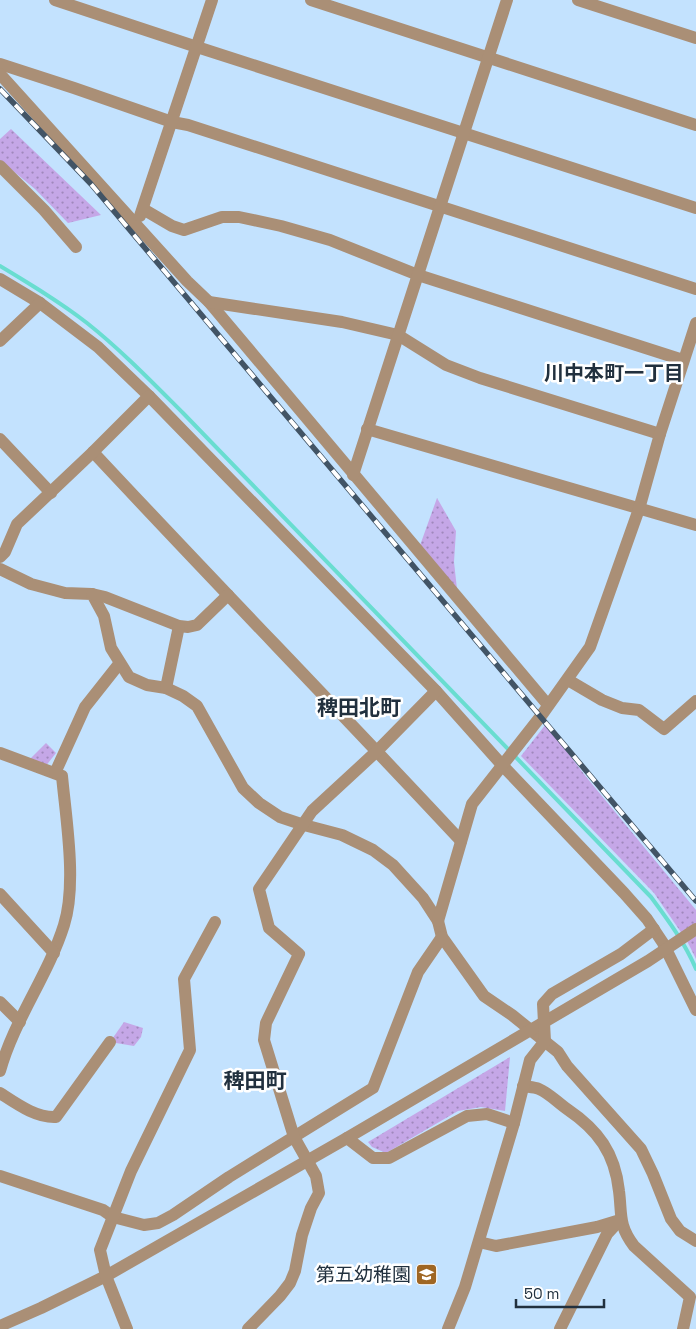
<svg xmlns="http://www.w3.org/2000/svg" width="696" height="1329" viewBox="0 0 696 1329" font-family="'Space Grotesk','Noto Sans JP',sans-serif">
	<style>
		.park { fill: url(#park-dots) }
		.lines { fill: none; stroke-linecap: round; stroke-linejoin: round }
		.stream { stroke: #69ddd0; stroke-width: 4 }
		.minor { stroke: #aa8f76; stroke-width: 12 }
		.rail-casing { stroke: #425465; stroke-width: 5.5 }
		.rail { stroke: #fff; stroke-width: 4; stroke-dasharray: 11; stroke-linecap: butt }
		.labels { text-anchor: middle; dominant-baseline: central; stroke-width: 5; stroke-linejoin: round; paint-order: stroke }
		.poi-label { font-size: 19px; fill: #21303e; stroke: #fff; text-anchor: end }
		.neighbourhood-label { font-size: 20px; font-weight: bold; fill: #21303e; stroke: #fff }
		.quarter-label { font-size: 21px; font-weight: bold; fill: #21303e; stroke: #fff }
	</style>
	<defs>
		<pattern id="park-dots" width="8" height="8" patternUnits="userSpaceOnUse" patternTransform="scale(1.25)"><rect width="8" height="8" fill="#c5a7e7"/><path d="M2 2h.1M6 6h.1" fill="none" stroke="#a088bd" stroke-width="1.8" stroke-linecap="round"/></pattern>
	</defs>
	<rect width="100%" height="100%" fill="#c3e2fe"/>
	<!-- park -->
	<g class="park">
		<path d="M 11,129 L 101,215 L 68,223 L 35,189 L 0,160 L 0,139 Z"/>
		<path d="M 437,498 L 456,531 L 454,562 L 458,598 L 418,551 Z"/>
		<path d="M 546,724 L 587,778 L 696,910 L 696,959 L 687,941 L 654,893 L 521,756 Z"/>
		<path d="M 46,743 L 56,753 L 45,767 L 29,760 Z"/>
		<path d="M 124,1022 L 143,1028 L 141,1037 L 134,1046 L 110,1042 Z"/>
		<path d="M 510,1057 L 505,1111 L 481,1107 L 458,1111 L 386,1153 L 372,1147 L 368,1142 Z"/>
	</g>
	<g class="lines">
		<!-- stream -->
		<path class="stream" d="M 0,266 C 30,284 60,302 87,323 C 121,350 152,382 183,413 L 651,897 C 668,920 685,943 696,969"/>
		<!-- minor -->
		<g class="minor">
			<path d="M 55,0 L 197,47 L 696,208"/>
			<path d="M 311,0 L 696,125"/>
			<path d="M 578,0 L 696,38"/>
			<path d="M 0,64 L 74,88 L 172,122 L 188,125 C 357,179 526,235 696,289"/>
			<path d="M 0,74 L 187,281 L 209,302 L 548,705"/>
			<path d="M 0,166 L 44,210 L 76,247"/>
			<path d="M 143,209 L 172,226 L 184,230 L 222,217 L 239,217 L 281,226 L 330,240 L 418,275 L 683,360"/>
			<path d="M 140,216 L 212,0"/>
			<path d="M 0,279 L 40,303 L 98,347 L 149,396 L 436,691 L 502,765 L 624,893 L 647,919 L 663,943 L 696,1010"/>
			<path d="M 209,302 L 342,322 L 398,335 L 446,365 L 480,378 L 660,434"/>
			<path d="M 0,341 L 40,303"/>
			<path d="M 367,429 L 696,525"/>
			<path d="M 0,439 L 51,493"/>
			<path d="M 93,452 C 215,583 339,710 461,841"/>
			<path d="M 353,475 L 507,0"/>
			<path d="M 0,557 L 5,552 L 17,524 L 93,452 L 149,396"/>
			<path d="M 0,569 L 31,584 L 65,593 L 92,594 L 104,616 L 111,648 L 129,677 L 147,685 L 166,688 L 183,696 L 197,706 L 243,788 L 259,803 L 280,817 L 304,825 L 342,835 L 373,850 L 393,865 L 423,898 L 438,921 L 442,937 L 484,996 L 512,1015 L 558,1052 L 567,1066 L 641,1149 L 653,1174 L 671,1219 L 680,1231 L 696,1241"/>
			<path d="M 92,594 L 105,597 L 179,626 L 188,627 L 197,625 L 228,595"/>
			<path d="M 568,680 L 602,700 L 622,708 L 639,710 L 664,729 L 696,701"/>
			<path d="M 166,688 L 179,626"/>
			<path d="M 0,753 L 62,776 C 66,819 77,884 64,925 C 48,976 14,1020 0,1071"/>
			<path d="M 55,773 L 85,707 L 119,664"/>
			<path d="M 0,894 L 54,953"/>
			<path d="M 438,921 L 472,804 L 541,716 L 590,647 L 639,509 L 660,434 L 696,323"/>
			<path d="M 0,1002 L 20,1022"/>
			<path d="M 523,1086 C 528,1087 534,1087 539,1089 C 549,1093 558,1103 567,1109 C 598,1130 615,1153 619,1191 C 622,1214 618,1225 634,1246 L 690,1297 L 683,1329"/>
			<path d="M 0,1093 C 17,1104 36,1118 56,1117 L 110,1042"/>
			<path d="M 347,1138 L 373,1158 L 389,1158 L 467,1116 L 487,1114 L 514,1123"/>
			<path d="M 0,1176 L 103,1210 L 113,1217 L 144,1225 L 158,1223 L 173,1215 L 229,1177 L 373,1088 L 418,972 L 442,937"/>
			<path d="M 479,1242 L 496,1246 L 597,1227 L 620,1220"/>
			<path d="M 0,1326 L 41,1308 L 106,1276 L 347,1138 L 648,961 L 696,929"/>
			<path d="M 127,1329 L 106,1276 L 100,1250 L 131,1171 L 190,1050 L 184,979 L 215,922"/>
			<path d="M 248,1329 L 280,1296 L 290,1283 L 295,1271 L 302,1235 L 311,1208 L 319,1193 L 316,1176 L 294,1137 L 264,1040 L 266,1023 L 299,954 L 269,928 L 259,889 L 312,811 L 377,751 L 436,691"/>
			<path d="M 448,1329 L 465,1287 L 514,1123 L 530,1060 L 545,1041 L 543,1004 L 552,994 L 621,954 L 654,929"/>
			<path d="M 560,1329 L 607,1234 L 619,1221"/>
		</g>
		<defs>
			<path id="rail" d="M 0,89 L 91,184 L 696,901"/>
		</defs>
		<!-- rail casing -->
		<use href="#rail" class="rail-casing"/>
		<!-- rail -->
		<use href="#rail" class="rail"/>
	</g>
	<!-- icons -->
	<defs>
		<symbol id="school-square" viewBox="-11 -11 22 22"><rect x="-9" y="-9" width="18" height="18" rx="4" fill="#9f6623" stroke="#fff"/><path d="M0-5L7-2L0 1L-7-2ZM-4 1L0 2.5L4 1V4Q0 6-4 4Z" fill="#fff"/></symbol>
	</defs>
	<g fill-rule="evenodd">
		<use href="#school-square" x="414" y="1262" width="25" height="25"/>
	</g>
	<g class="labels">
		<!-- poi labels -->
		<g class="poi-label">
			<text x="411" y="1274">第五幼稚園</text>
		</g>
		<!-- neighbourhood labels -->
		<g class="neighbourhood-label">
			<text x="614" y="373">川中本町一丁目</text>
		</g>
		<!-- quarter labels -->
		<g class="quarter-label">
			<text x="359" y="707">稗田北町</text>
			<text x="255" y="1080">稗田町</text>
		</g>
	</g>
	<!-- scale -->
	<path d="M516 1299v8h88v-8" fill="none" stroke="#21303e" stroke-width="2.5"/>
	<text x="524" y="1299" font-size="15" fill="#21303e" stroke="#ffffff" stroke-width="4" paint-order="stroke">50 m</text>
</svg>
